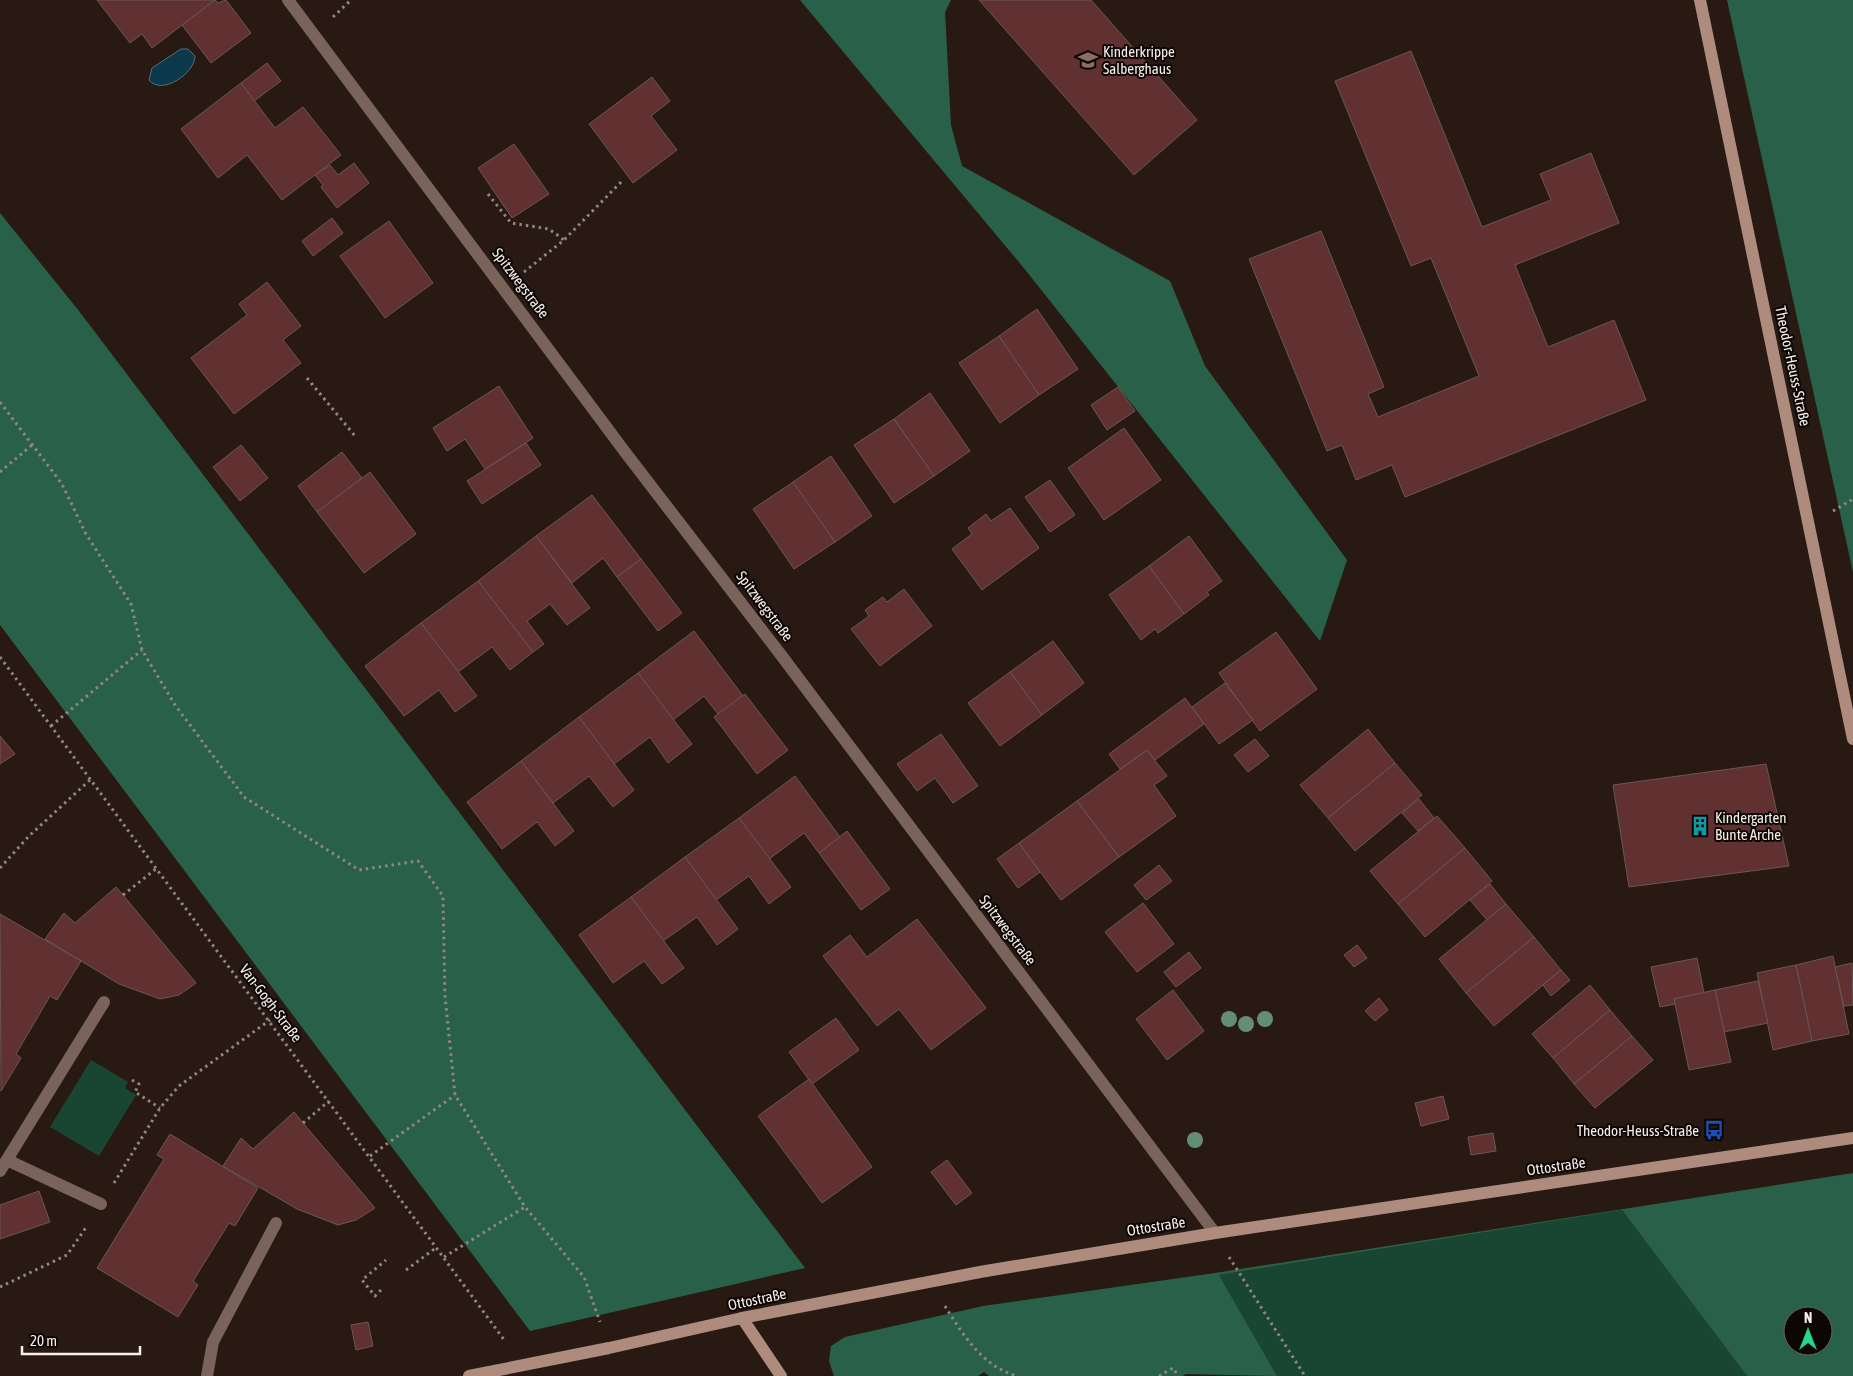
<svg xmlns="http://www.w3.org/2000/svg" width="1853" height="1376" viewBox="0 0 1853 1376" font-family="'Asap Condensed',sans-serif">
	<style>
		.green { fill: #194633 }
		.forest { fill: #296049; fill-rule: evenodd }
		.water { fill: #0b394b; stroke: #52707b }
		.building { fill: #613030; stroke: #6a5756 }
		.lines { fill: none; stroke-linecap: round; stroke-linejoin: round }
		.path { stroke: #928680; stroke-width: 3; stroke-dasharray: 2.5 4; stroke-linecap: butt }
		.lane { stroke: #7a635a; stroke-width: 12 }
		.street { stroke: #7a635a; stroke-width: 12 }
		.secondary { stroke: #af8b7d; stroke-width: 12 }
		.tree { fill: #648e74 }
		.labels { text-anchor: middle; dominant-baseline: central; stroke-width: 4; stroke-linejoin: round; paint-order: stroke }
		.poi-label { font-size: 15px; fill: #f9efea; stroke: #0c0704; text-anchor: start }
		.street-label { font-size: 15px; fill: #f9efea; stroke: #0c0704 }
	</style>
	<rect width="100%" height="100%" fill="#281a13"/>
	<!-- green -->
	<g class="green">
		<path d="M 91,1060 L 128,1082 L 125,1088 L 136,1095 L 99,1156 L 50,1127 Z"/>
		<path d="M 1622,1210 L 1747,1376 L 1277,1376 L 1219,1275 Z"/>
	</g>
	<!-- forest -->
	<g class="forest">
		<path d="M 800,0 L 951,0 L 945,12 L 951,125 L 962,166 L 1170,281 L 1205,366 L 1347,560 L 1320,641 L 1023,267 Z"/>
		<path d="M 1727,0 L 1853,0 L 1853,572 Z"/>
		<path d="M 0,213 L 79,311 L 805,1268 L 530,1331 L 0,625 Z"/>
		<path d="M 1853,1173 L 1853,1376 L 1747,1376 L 1622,1210 L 1219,1275 L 1277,1376 L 1186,1374 L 1183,1376 L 989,1376 L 984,1372 L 978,1376 L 834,1376 L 829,1361 L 831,1346 L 845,1337 L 983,1306 L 1215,1273 ZM 1793,1316 L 1823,1316 L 1823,1346 L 1793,1346 Z"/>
	</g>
	<!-- water -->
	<path class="water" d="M 181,49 L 188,49 L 195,56 C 195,73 162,96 149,80 L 152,68 Z"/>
	<!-- building -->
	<g class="building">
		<path d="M 97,0 L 215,0 L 152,48 L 142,34 L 130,43 Z"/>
		<path d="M 215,0 L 218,3 L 226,0 L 251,33 L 211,63 L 182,25 Z"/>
		<path d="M 979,0 L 1091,0 L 1197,120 L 1134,175 Z"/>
		<path d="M 1411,51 L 1482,227 L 1551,200 L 1540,174 L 1591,153 L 1619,223 L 1515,265 L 1548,347 L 1614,320 L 1646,400 L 1405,497 L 1392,465 L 1356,480 L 1342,445 L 1327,451 L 1249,259 L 1321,231 L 1384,387 L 1368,394 L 1378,417 L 1479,376 L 1431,258 L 1411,266 L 1335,81 Z"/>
		<path d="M 267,63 L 281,81 L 254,101 L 241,83 Z"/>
		<path d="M 652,77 L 670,101 L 651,116 L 677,150 L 633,183 L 589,124 Z"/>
		<path d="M 241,83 L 275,128 L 303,107 L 341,155 L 282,200 L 247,155 L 218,178 L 181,129 Z"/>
		<path d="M 514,144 L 549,194 L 512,218 L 478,168 Z"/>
		<path d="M 354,163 L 369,183 L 337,208 L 321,187 L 323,185 L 315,175 L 330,165 L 338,175 Z"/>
		<path d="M 332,218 L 343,233 L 313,256 L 302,241 Z"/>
		<path d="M 389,221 L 433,283 L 385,318 L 340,256 Z"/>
		<path d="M 267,282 L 301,326 L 283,340 L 301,363 L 234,414 L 191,358 L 247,315 L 239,304 Z"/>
		<path d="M 1037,309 L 1078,369 L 1039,395 L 999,336 Z"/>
		<path d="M 999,336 L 1039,395 L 1000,423 L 959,363 Z"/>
		<path d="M 499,386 L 533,438 L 485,469 L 465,439 L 447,451 L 433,428 Z"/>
		<path d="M 1118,387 L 1135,411 L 1107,430 L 1091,405 Z"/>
		<path d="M 930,393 L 970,451 L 934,476 L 894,419 Z"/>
		<path d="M 894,419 L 934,476 L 894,503 L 854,445 Z"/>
		<path d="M 1124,428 L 1161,480 L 1104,520 L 1068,468 Z"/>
		<path d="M 526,443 L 541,465 L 482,504 L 467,481 Z"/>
		<path d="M 241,445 L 268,478 L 240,501 L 213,467 Z"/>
		<path d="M 342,452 L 362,478 L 317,512 L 298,486 Z"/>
		<path d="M 831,456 L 872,516 L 835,542 L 793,482 Z"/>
		<path d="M 370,472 L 416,534 L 364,573 L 317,512 Z"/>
		<path d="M 1050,480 L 1075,515 L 1050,532 L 1025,497 Z"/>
		<path d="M 793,482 L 835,542 L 794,569 L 753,509 Z"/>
		<path d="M 592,495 L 641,559 L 617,577 L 603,558 L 572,583 L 536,536 Z"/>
		<path d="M 1010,508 L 1039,548 L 982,590 L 952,549 L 972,534 L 968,528 L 986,514 L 991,521 Z"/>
		<path d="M 536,536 L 590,608 L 567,625 L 550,604 L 527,621 L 544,644 L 533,652 L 478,581 Z"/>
		<path d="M 1189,536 L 1222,581 L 1207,592 L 1209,595 L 1184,614 L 1149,566 Z"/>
		<path d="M 641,559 L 682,613 L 658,631 L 617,577 Z"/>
		<path d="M 1149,566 L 1184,614 L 1158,633 L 1155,629 L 1141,640 L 1109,595 Z"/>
		<path d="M 478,581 L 533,652 L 510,670 L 492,647 L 458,672 L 421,623 Z"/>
		<path d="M 904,589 L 932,626 L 880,666 L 851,629 L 869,616 L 865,610 L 883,597 L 887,602 Z"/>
		<path d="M 421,623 L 477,696 L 455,712 L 439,690 L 404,716 L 365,666 Z"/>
		<path d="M 694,631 L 743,696 L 718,714 L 704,696 L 673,720 L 638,673 Z"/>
		<path d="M 1276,632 L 1317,689 L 1260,731 L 1219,673 Z"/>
		<path d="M 1053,641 L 1084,683 L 1042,715 L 1010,672 Z"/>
		<path d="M 1010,672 L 1042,715 L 1000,746 L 968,703 Z"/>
		<path d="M 638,673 L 692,744 L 668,763 L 650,737 L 614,764 L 579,717 Z"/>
		<path d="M 1225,683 L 1253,720 L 1219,744 L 1192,707 Z"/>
		<path d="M 745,694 L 788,750 L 757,774 L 714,717 Z"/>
		<path d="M 1185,698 L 1204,724 L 1155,760 L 1147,750 L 1120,769 L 1109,754 Z"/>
		<path d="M 579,717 L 634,790 L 613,807 L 589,776 L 553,803 L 521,761 Z"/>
		<path d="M 1368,729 L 1395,763 L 1328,818 L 1300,785 Z"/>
		<path d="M 941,734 L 978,786 L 953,803 L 935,778 L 917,791 L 897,764 Z"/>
		<path d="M 0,736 L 15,754 L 0,764 Z"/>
		<path d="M 1255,739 L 1269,756 L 1248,772 L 1234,755 Z"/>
		<path d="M 1147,750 L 1167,776 L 1154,785 L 1176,816 L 1119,857 L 1077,801 Z"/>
		<path d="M 521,761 L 574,831 L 555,846 L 537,822 L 502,849 L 467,802 Z"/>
		<path d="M 1395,763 L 1422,795 L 1355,851 L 1328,818 Z"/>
		<path d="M 1766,764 L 1789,866 L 1629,887 L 1613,785 Z"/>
		<path d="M 795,776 L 840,837 L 819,853 L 804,833 L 769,859 L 739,818 Z"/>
		<path d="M 1419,799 L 1434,818 L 1418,831 L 1402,813 Z"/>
		<path d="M 1077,801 L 1119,857 L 1061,900 L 1019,843 Z"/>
		<path d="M 1437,816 L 1465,848 L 1398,904 L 1370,871 Z"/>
		<path d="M 739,818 L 791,887 L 769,904 L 749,876 L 716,900 L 685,857 Z"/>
		<path d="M 847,831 L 890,889 L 861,910 L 819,853 Z"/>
		<path d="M 1019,843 L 1040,872 L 1018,888 L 997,859 Z"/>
		<path d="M 1465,848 L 1492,881 L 1425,937 L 1398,904 Z"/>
		<path d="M 685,857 L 738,929 L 717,945 L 697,917 L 663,941 L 631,897 Z"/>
		<path d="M 1159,865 L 1172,881 L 1146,900 L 1134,885 Z"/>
		<path d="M 1490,884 L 1506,904 L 1487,920 L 1470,900 Z"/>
		<path d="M 116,887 L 123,895 L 196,983 L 179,995 L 160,999 L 119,984 L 45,939 L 64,913 L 75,923 Z"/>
		<path d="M 631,897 L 684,968 L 662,984 L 644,961 L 613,983 L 579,935 Z"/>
		<path d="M 1143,903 L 1174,944 L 1137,972 L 1105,932 Z"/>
		<path d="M 1506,904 L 1534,937 L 1466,993 L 1439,959 Z"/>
		<path d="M 0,914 L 81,961 L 57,1000 L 50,996 L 16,1054 L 21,1058 L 1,1091 Z"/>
		<path d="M 917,919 L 986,1008 L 931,1050 L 899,1009 L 877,1026 L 823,956 L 850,935 L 867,957 Z"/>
		<path d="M 1534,937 L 1561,970 L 1494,1026 L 1466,993 Z"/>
		<path d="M 1357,945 L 1367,958 L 1354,967 L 1344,955 Z"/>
		<path d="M 1189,952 L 1201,968 L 1176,987 L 1164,972 Z"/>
		<path d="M 1833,956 L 1849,1034 L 1812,1041 L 1796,965 Z"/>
		<path d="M 1697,958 L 1704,993 L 1674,999 L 1675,1004 L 1660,1007 L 1651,967 Z"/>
		<path d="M 1852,963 L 1853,1005 L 1844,1006 L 1835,967 Z"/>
		<path d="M 1796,965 L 1812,1041 L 1773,1050 L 1757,973 Z"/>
		<path d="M 1561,970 L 1570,980 L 1551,996 L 1543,985 Z"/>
		<path d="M 1758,981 L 1768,1023 L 1724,1032 L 1715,990 Z"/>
		<path d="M 1590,985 L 1610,1010 L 1553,1058 L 1532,1034 Z"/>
		<path d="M 1173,990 L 1204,1031 L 1167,1060 L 1136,1019 Z"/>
		<path d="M 1715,990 L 1731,1062 L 1689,1070 L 1674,999 Z"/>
		<path d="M 1379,998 L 1388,1010 L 1375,1021 L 1365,1011 Z"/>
		<path d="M 1610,1010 L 1632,1036 L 1574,1084 L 1553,1058 Z"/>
		<path d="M 836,1018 L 859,1050 L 812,1084 L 789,1052 Z"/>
		<path d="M 1632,1036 L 1653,1060 L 1595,1108 L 1574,1084 Z"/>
		<path d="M 809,1079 L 872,1167 L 822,1203 L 758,1116 Z"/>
		<path d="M 1443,1096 L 1449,1119 L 1421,1126 L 1415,1103 Z"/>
		<path d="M 294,1112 L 303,1123 L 375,1208 L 356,1220 L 338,1225 L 297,1209 L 223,1166 L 241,1138 L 253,1149 Z"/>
		<path d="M 1493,1133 L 1496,1151 L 1471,1155 L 1468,1137 Z"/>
		<path d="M 170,1134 L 258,1188 L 235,1226 L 229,1223 L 193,1281 L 198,1285 L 178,1317 L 97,1268 L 164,1159 L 157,1155 Z"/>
		<path d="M 947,1160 L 972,1193 L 956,1205 L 931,1172 Z"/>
		<path d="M 39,1191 L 50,1222 L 0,1239 L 0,1205 Z"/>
		<path d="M 368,1322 L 373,1346 L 356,1350 L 351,1325 Z"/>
	</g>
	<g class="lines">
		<!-- path -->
		<g class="path">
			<path d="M 333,17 L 351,0"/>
			<path d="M 488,194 L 511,223 L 549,229 L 564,240"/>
			<path d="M 524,272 L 564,240 L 622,181"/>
			<path d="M 307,378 L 355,436"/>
			<path d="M 0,402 L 62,484 L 86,534 L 131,604 L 142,650 L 175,705 L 244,797 L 359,870 L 418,861 L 443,896 L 445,996 L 455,1095 L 525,1207 L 584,1277 L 600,1322"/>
			<path d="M 0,472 L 32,445"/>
			<path d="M 1833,511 L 1853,499"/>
			<path d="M 0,657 L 505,1341"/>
			<path d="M 51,726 L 142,650"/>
			<path d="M 0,868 L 29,836 L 91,779"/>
			<path d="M 123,895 L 157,868"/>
			<path d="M 132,1080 L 139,1084 L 135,1092 L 160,1108"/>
			<path d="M 303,1123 L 329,1101"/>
			<path d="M 370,1156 L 455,1095"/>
			<path d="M 114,1183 L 160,1108 L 179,1086 L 270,1020"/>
			<path d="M 444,1257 L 525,1207"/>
			<path d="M 1229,1257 L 1305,1376"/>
			<path d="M 406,1270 L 437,1247"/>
			<path d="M 0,1287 L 67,1255 L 87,1226"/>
			<path d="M 381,1290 L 375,1296 L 362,1280 L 386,1260"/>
			<path d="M 945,1306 C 963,1335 983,1367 1017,1376"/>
			<path d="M 1159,1376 L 1173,1368 L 1178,1376"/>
		</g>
		<!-- lane -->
		<g class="lane">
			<path d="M 7,1160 L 101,1204"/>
			<path d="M 0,1171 L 104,1002"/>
			<path d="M 207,1376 L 213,1342 L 276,1223"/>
		</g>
		<!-- street -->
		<path class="street" d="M 288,0 L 625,452 L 781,655 L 1215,1233"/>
		<!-- secondary -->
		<g class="secondary">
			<path d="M 1700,0 L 1853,739"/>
			<path d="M 742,1318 L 781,1376"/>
			<path d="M 469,1376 L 609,1348 L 742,1318 L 980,1272 L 1215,1233 L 1853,1138"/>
		</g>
	</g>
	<!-- trees -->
	<g class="tree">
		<circle cx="1229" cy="1019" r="8"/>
		<circle cx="1265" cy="1019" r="8"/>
		<circle cx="1246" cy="1024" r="8"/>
		<circle cx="1195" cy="1140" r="8"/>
	</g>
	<!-- icons -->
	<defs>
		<symbol id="school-bare" viewBox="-9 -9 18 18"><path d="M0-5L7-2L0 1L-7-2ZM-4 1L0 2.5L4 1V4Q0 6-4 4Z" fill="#8d6e63" stroke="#0c0704" stroke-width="2.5" paint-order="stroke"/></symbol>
		<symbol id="building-bare" viewBox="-9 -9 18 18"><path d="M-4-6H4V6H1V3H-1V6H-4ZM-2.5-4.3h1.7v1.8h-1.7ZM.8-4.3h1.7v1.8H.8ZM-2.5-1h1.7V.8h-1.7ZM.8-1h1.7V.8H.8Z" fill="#0f9aa8" stroke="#0c0704" stroke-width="2.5" paint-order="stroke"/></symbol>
		<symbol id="bus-bare" viewBox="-9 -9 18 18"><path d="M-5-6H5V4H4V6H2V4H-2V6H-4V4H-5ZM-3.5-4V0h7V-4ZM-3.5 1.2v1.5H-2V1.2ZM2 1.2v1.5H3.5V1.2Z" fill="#1a4fb4" stroke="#0c0704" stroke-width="2.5" paint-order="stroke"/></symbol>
	</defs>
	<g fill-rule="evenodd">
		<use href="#school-bare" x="1074" y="46" width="28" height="28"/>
		<use href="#building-bare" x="1686" y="812" width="28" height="28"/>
		<use href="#bus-bare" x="1700" y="1116" width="28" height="28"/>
	</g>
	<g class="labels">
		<!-- poi labels -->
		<g class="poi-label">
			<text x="1103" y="51">Kinderkrippe<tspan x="1103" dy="17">Salberghaus</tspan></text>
			<text x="1715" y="817">Kindergarten<tspan x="1715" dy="17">Bunte Arche</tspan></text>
			<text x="1699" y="1130" text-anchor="end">Theodor-Heuss-Straße</text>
		</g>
		<!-- street labels -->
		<g class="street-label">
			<text transform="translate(521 283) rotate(53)">Spitzwegstraße</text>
			<text transform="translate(1793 366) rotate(78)">Theodor-Heuss-Straße</text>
			<text transform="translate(765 606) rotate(53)">Spitzwegstraße</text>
			<text transform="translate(1008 930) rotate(53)">Spitzwegstraße</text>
			<text transform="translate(271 1003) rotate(53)">Van-Gogh-Straße</text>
			<text transform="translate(1556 1166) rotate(-8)">Ottostraße</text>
			<text transform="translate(1156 1226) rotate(-9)">Ottostraße</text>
			<text transform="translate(757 1299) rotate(-12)">Ottostraße</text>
		</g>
	</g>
	<!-- north arrow -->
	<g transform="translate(1808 1331)"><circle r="24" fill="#0c0704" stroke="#6b6460"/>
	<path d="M0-4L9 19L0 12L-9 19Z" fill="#23d886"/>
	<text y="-8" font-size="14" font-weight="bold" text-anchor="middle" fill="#f9efea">N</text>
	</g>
	<!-- scale -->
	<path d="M22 1346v8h118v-8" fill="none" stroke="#f9efea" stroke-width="2.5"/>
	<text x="30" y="1346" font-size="15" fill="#f9efea" stroke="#0c0704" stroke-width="4" paint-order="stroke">20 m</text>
</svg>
